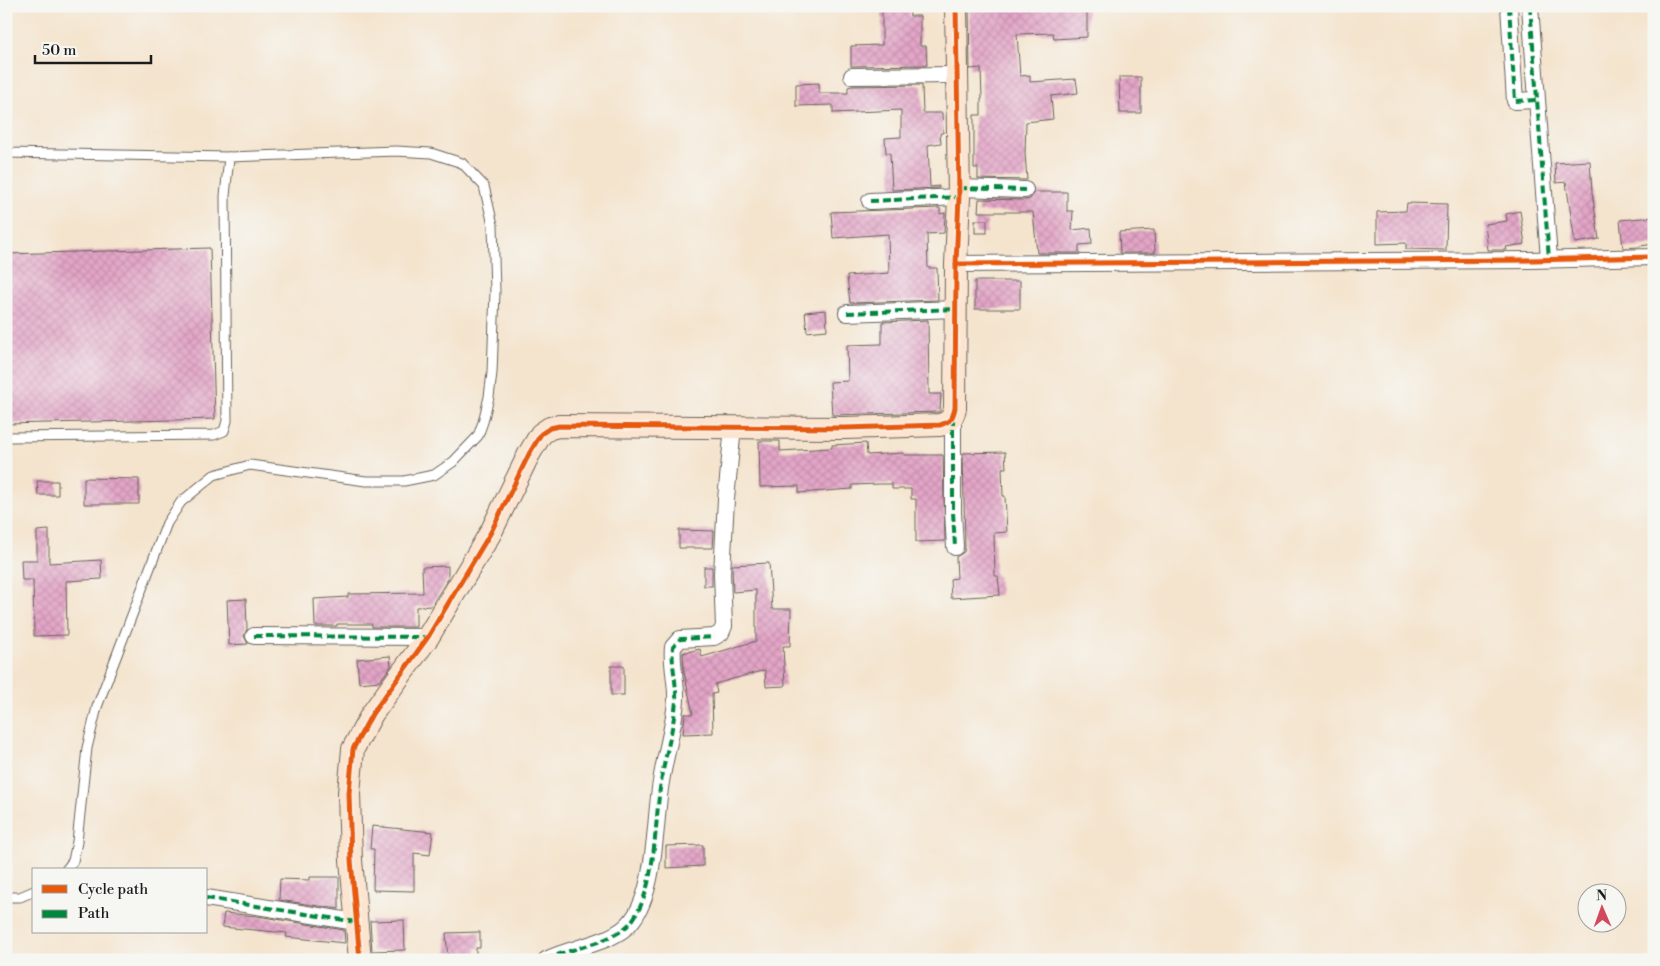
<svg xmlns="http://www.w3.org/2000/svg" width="1660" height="966" viewBox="0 0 1660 966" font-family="'Libre Bodoni',serif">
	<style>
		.building { fill: url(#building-cross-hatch) }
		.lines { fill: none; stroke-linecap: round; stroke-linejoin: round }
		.lane-casing { stroke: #68625a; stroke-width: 11 }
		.street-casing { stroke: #68625a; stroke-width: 18 }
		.secondary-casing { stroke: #68625a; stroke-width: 24 }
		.lane { stroke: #fff; stroke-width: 9 }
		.street { stroke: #fff; stroke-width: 16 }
		.secondary { stroke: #fce5d0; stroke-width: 22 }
		.quiet { stroke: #00873e; stroke-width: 4; stroke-dasharray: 8 4; stroke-linecap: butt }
		.cycleway-casing { stroke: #f6f6f2; stroke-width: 8 }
		.cycleway { stroke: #e8590c; stroke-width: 5 }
	</style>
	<defs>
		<pattern id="building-cross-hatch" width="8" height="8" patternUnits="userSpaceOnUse" patternTransform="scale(1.25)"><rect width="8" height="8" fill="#e3a5c7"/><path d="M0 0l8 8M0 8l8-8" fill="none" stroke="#c28daa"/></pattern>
	</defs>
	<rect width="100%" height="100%" fill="#f6f6f2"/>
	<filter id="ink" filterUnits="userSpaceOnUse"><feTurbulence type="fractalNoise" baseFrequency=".02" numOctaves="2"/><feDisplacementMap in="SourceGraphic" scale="10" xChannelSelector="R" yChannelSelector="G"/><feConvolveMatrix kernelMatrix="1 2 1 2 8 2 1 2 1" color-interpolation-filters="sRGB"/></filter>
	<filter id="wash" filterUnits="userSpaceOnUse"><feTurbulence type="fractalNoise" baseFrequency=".0096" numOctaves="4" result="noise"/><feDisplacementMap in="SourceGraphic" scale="20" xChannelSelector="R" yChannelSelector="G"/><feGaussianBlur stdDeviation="1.12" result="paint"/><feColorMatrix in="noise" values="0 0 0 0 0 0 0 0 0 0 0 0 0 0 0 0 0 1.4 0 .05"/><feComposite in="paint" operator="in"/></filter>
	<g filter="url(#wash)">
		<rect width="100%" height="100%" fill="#f4e4ce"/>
		<g id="blocks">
			<!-- building -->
			<g class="building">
				<path d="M 882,6 L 909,6 L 910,16 L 920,16 L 920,46 L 926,46 L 927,65 L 851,66 L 851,46 L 882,45 Z"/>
				<path d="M 969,6 L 1087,6 L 1087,37 L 1054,39 L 1053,33 L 1017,34 L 1020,76 L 1030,75 L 1030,82 L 1076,79 L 1078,93 L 1051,96 L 1053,119 L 1026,122 L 1025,153 L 1027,180 L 978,179 L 978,168 L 974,168 L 974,115 L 981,115 L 981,99 L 982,99 L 981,68 L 970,69 Z"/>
				<path d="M 1119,77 L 1141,77 L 1141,113 L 1120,113 Z"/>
				<path d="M 819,83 L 819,93 L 848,93 L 848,87 L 852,86 L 922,85 L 923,113 L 942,113 L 943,133 L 940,133 L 941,143 L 928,145 L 930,187 L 939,186 L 939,188 L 892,190 L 890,153 L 886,153 L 885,138 L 901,137 L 901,110 L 833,113 L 833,105 L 796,106 L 796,84 Z"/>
				<path d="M 1590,161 L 1592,192 L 1599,239 L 1575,243 L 1566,182 L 1556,183 L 1555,163 Z"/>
				<path d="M 1035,192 L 1067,192 L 1067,211 L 1073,211 L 1072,230 L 1091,228 L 1092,244 L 1079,245 L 1079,253 L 1037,253 L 1033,212 L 978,212 L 979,199 L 1025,200 L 1030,199 Z"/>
				<path d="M 1407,203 L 1447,204 L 1446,250 L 1406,249 L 1406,243 L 1377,244 L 1377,212 L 1406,211 Z"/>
				<path d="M 940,208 L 940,214 L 945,213 L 944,233 L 927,234 L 928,268 L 937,268 L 938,300 L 850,303 L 847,276 L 889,273 L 888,234 L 833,238 L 831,212 Z"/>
				<path d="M 1520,211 L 1525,244 L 1506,247 L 1507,250 L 1488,250 L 1485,224 L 1507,221 L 1506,214 Z"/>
				<path d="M 1654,217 L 1654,244 L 1640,246 L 1640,247 L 1623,248 L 1620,220 Z"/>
				<rect x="975" y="220" width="12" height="13"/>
				<path d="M 1154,230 L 1155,253 L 1120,253 L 1119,232 Z"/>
				<path d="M 210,248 L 215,419 L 6,424 L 6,254 Z"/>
				<rect x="975" y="281" width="45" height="28"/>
				<path d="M 826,310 L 827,330 L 807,332 L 805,312 Z"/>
				<path d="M 928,320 L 929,394 L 941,394 L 940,411 L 938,412 L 832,415 L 830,382 L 848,381 L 847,345 L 882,344 L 882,322 Z"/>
				<path d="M 759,441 L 780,441 L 780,451 L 832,448 L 832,445 L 866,443 L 867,455 L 904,453 L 904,455 L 943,455 L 945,541 L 916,542 L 916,499 L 911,499 L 911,489 L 892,489 L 892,484 L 880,484 L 852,485 L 852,489 L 799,493 L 799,486 L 760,487 Z"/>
				<path d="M 1005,452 L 1006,468 L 1002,468 L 1003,496 L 1005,496 L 1007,532 L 994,533 L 995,576 L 998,576 L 1000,595 L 951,598 L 950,579 L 957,578 L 956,557 L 964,552 L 965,547 L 963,453 Z"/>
				<path d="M 84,478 L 139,479 L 139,504 L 84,504 Z"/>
				<path d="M 37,481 L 58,481 L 58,495 L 38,495 Z"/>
				<path d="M 49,530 L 49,563 L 101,560 L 102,579 L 66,581 L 67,635 L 34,636 L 33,580 L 22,580 L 21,560 L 37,560 L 37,531 Z"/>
				<path d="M 679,530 L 714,531 L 713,548 L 679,548 Z"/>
				<path d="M 769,563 L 772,609 L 791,609 L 790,646 L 783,646 L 785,686 L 766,687 L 765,670 L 715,684 L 717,693 L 712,694 L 713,733 L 683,734 L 685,714 L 693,714 L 684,672 L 683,653 L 700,649 L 702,657 L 756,641 L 756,590 L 733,592 L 732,565 Z"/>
				<path d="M 448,566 L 448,579 L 431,606 L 416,607 L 416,627 L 372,627 L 372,624 L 337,624 L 337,626 L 315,626 L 314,599 L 348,597 L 348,594 L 423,593 L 422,567 Z"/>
				<rect x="704" y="567" width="8" height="19"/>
				<path d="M 246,599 L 247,629 L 244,636 L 248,644 L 229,645 L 227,600 Z"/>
				<path d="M 390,656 L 391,666 L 380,681 L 359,683 L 357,659 Z"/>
				<rect x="611" y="666" width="13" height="29"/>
				<path d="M 372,826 L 433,832 L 430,855 L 414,853 L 414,891 L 373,890 L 374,849 L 370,849 Z"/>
				<path d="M 703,845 L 703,866 L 666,868 L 666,846 Z"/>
				<path d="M 310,877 L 339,877 L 339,909 L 279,900 L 280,879 L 310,880 Z"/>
				<path d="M 224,913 L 257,916 L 344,930 L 345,943 L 286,937 L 287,933 L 222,927 Z"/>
				<path d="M 404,920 L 405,950 L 372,951 L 370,921 Z"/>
				<path d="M 480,932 L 480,948 L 476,948 L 476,960 L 448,960 L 446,933 Z"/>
			</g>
		</g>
	</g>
	<g filter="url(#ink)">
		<use href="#blocks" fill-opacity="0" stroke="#68625a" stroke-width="1"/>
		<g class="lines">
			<defs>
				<g id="lane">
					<path d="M 6,153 L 229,157"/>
					<path d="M 6,437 L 214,435 L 224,431 L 227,421 L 225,196 L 229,157 L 396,151 L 431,153 L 462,163 L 484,186 L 493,225 L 495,291 L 492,373 L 489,397 L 483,422 L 478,436 L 453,462 L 434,475 L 404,481 L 366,481 L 250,465 L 214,475 L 181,502 L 167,523 L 97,707 L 87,748 L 77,842 L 73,861 L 66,870"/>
					<path d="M 6,897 L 20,897 L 34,891"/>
				</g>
				<g id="street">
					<path d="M 1509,6 L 1515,101 L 1536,100"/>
					<path d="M 1530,6 L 1549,259"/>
					<path d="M 852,76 L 957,75"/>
					<path d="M 959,188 L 1025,190"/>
					<path d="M 870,201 L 959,197"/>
					<path d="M 956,264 L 1530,260 L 1654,257"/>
					<path d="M 847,313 L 956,309"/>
					<path d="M 953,417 L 953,512 L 955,547"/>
					<path d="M 254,636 L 428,637"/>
					<path d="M 206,898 L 356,922"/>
					<path d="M 546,960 C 569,948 607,944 626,927 C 657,900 654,821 661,782 C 665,755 674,728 676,700 C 677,683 671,665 673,647 L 680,639 L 714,637 L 721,633 L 724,626 L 722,574 L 726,499 L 733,427"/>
				</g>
				<path id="secondary" d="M 360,960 L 351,860 L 349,793 L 353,749 L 372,714 L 428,637 L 491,532 L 529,454 L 541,434 L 550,428 L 559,426 L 845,428 L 940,425 C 950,422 953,418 955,408 L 956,264 L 959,197 L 956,6"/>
			</defs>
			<!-- lane casing -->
			<use href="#lane" class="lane-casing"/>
			<!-- street casing -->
			<use href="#street" class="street-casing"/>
			<!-- secondary casing -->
			<use href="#secondary" class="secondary-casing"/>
			<!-- lane -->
			<use href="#lane" class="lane"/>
			<!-- street -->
			<use href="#street" class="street"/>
			<!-- secondary -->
			<use href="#secondary" class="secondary"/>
			<!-- quiet -->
			<g class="quiet">
				<path d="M 1509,6 L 1515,101 L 1536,100"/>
				<path d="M 1530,6 L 1549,259"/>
				<path d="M 959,188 L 1025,190"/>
				<path d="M 870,201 L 959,197"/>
				<path d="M 847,313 L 956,309"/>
				<path d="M 953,417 L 953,512 L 955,547"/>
				<path d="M 254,636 L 428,637"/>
				<path d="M 206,898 L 356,922"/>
				<path d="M 546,960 C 569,948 607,944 626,927 C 657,900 654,821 661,782 C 665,755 674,728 676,700 C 677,683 671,665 673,647 L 680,639 L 714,637"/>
			</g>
			<defs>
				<g id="cycleway">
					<path d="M 956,264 L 1530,260 L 1654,257"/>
					<path d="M 360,960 L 351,860 L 349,793 L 353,749 L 372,714 L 428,637 L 491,532 L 529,454 L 541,434 L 550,428 L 559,426 L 845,428 L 940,425 C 950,422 953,418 955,408 L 956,264 L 959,197 L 956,6"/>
				</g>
			</defs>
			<!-- cycleway casing -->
			<use href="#cycleway" class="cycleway-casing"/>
			<!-- cycleway -->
			<use href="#cycleway" class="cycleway"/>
		</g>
	</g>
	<!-- margin -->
	<rect width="1660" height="966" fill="none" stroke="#f6f6f2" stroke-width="25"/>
	<!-- legend -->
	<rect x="32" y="868" width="175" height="65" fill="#f6f6f2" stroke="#9f9f9c"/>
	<rect x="42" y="885" width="25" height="8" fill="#e8590c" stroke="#9f9f9c"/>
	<text x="78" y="894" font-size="15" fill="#1c1c1c">Cycle path</text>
	<rect x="42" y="910" width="25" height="8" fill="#00873e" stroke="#9f9f9c"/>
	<text x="78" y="918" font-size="15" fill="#1c1c1c">Path</text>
	<!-- north arrow -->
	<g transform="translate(1602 908) rotate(358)"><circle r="24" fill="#f6f6f2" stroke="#9f9f9c"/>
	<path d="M0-4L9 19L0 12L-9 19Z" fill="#d1495b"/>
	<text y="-8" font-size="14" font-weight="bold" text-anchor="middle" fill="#1c1c1c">N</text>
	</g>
	<!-- scale -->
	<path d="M35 55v8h116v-8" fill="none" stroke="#1c1c1c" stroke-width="2.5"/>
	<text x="42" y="55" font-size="15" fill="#1c1c1c" stroke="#f6f6f2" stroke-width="4" paint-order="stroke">50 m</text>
</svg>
